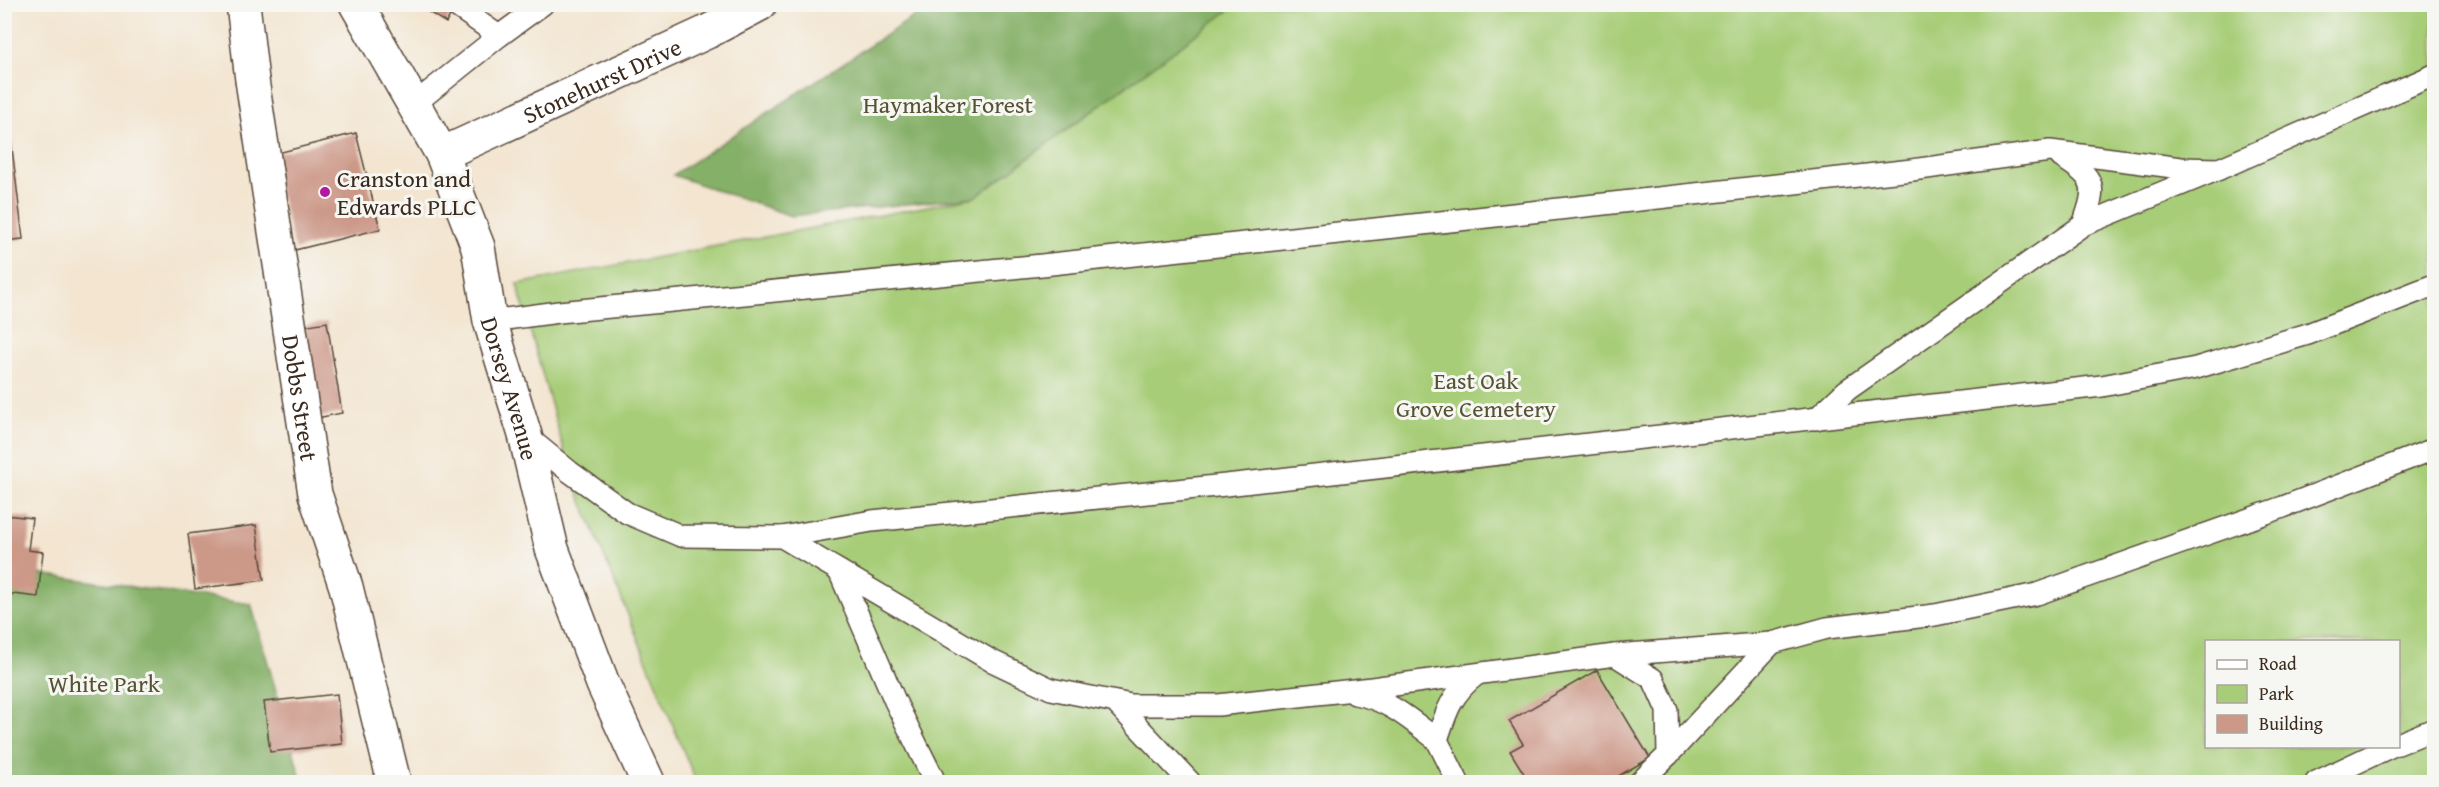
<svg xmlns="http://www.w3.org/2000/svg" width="2439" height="787" viewBox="0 0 2439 787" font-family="'Gentium Book Plus',serif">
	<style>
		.green { fill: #a7cd78; stroke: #717c4b; stroke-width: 1.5; fill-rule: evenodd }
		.forest { fill: #85b068; stroke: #606d43; stroke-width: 1.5 }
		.building { fill: #cc9888 }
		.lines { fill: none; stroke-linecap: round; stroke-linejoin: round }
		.service-casing { stroke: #574639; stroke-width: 24 }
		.minor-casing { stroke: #574639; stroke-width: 36 }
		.tertiary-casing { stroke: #574639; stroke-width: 36 }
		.service { stroke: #fff; stroke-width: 21 }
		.minor { stroke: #fff; stroke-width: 33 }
		.tertiary { stroke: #fff; stroke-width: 33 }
		.poi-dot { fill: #b5179e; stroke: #f6f6f2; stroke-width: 2 }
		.labels { text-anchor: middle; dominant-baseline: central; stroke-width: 6; stroke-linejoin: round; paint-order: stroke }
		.street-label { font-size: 24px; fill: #3b2a1e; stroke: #f6f6f2 }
		.park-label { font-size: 24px; fill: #565334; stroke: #f6f6f2 }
		.poi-label { font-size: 24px; fill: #3b2a1e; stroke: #f6f6f2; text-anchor: start }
	</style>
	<rect width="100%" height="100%" fill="#f6f6f2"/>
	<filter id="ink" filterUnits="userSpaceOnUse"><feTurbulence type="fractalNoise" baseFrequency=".0167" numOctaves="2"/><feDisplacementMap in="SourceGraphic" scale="12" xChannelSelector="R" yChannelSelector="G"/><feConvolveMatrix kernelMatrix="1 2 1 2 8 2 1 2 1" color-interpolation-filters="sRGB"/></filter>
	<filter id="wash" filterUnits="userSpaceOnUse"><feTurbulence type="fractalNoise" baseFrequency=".008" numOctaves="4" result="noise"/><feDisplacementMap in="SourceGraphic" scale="24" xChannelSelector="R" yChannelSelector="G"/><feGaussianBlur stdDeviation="1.35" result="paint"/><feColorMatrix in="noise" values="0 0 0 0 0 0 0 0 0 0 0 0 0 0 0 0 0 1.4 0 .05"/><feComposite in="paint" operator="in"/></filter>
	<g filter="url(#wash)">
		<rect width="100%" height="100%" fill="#f3e5d0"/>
		<!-- green -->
		<path class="green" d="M 1236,5 L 2434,5 L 2434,782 L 696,782 L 570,472 L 517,284 L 975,197 ZM 2206,642 L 2398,642 L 2398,746 L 2206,746 Z"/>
		<!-- forest -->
		<g class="forest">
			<path d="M 933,4 L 1236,5 L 975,197 L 791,216 L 673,175 Z"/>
			<path d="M 5,569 L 251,604 L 302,782 L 5,782 Z"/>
		</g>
		<g id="blocks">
			<!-- building -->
			<g class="building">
				<path d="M 416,4 L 457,4 L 446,23 Z"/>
				<path d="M 356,133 L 380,229 L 295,250 L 270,155 Z"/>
				<path d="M 4,140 L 11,140 L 23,239 L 4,241 Z"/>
				<path d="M 327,322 L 342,413 L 317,418 L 302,326 Z"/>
				<path d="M 5,515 L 32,518 L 28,550 L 43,552 L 38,597 L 5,593 Z"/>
				<path d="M 256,525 L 264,580 L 195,589 L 188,534 Z"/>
				<path d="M 1597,670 L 1650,758 L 1608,782 L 1529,782 L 1510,751 L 1523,744 L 1509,721 Z"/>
				<path d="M 337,694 L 342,744 L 270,752 L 264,702 Z"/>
			</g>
		</g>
	</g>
	<g filter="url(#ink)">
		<use href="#blocks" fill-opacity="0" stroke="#574639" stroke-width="1.5"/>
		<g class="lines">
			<defs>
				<g id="service">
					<path d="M 456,6 L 499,36"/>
					<path d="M 413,105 L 499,36 L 543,4"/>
					<path d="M 2061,157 C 2097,179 2097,186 2083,225"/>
					<path d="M 490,321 L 559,312 L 1042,265 L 1459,220 L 1912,170 L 2050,151 L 2181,168 L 2219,169"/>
					<path d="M 1816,419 L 1847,390 L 2083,225 L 2219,169 L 2434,75"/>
					<path d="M 526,436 L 570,472 L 627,513 L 681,536 L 782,537 L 990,660 L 1051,689 L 1131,705 L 1218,705 L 1372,688 L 1615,655 L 1772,643 L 1827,628 L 1935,615 L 2037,594 L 2283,507 L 2434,449"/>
					<path d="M 782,537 L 872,521 L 1226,485 L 2102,386 L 2196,368 L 2308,334 L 2434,285"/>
					<path d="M 839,571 L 895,701 L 935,782"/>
					<path d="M 1615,655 L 1653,679 L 1667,710 L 1668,755 L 1640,782"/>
					<path d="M 1355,694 C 1388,699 1412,721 1437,740"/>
					<path d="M 1115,702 L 1190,782"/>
					<path d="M 2398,744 L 2434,729"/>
					<path d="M 1668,755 L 1772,643"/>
					<path d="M 1458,782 L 1437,740 C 1446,712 1452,693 1476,675"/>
					<path d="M 2316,782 L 2392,746"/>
				</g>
				<g id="minor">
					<path id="s1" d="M 243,4 L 252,80 L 315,494 L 346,587 L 394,782"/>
					<path id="s2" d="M 442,154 L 707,32 L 760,4"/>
				</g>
				<g id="tertiary">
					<path id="s3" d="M 356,4 L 442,154 L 478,247 L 490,321 L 525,435 L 552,549 L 603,684 L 648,782"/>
				</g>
			</defs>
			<!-- service casing -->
			<use href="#service" class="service-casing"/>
			<!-- minor casing -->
			<use href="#minor" class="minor-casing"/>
			<!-- tertiary casing -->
			<use href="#tertiary" class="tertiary-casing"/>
			<!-- service -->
			<use href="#service" class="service"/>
			<!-- minor -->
			<use href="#minor" class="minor"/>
			<!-- tertiary -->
			<use href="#tertiary" class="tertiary"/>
		</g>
	</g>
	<!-- markers -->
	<circle class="poi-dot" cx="325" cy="192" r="6"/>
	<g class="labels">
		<!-- street labels -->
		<g class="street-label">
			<text stroke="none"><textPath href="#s2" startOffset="176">Stonehurst Drive</textPath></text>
			<text stroke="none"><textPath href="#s3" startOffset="418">Dorsey Avenue</textPath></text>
			<text stroke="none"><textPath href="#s1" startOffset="398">Dobbs Street</textPath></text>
		</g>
		<!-- park labels -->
		<g class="park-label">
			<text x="948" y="104">Haymaker Forest</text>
			<text x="1476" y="380">East Oak<tspan x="1476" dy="28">Grove Cemetery</tspan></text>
			<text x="104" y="683">White Park</text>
		</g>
		<!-- poi labels -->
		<g class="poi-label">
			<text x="337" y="178">Cranston and<tspan x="337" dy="28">Edwards PLLC</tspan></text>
		</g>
	</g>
	<!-- margin -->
	<rect width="2439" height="787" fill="none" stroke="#f6f6f2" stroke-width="24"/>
	<!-- legend -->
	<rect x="2205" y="640" width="195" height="108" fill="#f6f6f2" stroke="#aba49d" stroke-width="1.5"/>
	<rect x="2217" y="660" width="30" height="9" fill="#ffffff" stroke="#aba49d" stroke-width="1.5"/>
	<text x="2259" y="670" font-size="18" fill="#3b2a1e">Road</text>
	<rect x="2217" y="685" width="30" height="18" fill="#a7cd78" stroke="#aba49d" stroke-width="1.5"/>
	<text x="2259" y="700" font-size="18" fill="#3b2a1e">Park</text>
	<rect x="2217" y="715" width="30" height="18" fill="#cc9888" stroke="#aba49d" stroke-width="1.5"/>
	<text x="2259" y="730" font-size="18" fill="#3b2a1e">Building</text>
</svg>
